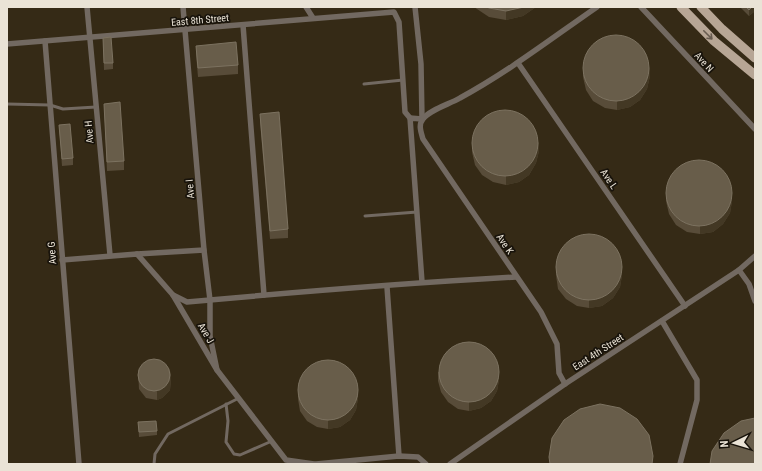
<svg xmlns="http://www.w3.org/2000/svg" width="762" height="471" viewBox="0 0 762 471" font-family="'Roboto Condensed',sans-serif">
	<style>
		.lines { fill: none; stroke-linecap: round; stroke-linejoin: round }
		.service { stroke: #726961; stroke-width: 3 }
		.minor { stroke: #726961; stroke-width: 5.5 }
		.primary { stroke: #b7a695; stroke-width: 9 }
		.wall { fill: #584c39 }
		.shaded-wall { fill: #433824 }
		.building { fill: #685d4a; stroke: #7c7260 }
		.oneway { stroke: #685c50 }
		.labels { text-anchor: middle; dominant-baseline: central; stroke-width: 3.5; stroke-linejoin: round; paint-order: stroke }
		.street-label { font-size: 10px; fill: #eae3d6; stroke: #18130b }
	</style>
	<rect width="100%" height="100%" fill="#352a16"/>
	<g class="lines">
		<!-- service -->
		<g class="service">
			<path d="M 364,84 L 403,80"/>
			<path d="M 7,104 L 50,105 L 63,109 L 96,107"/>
			<path d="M 365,216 L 417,212"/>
			<path d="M 226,404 L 228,421 L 226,442 L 234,454 L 240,455 L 272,441"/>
			<path d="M 154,464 L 155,454 L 168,434 L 239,398"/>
		</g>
		<!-- minor -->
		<g class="minor">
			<path d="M 87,7 L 110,255"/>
			<path d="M 183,7 L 204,250 L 210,300 L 210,336 L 217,370"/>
			<path d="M 306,7 L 313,18"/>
			<path d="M 415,7 L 421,64 L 422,119 L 410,118 L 422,282"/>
			<path d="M 641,7 L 755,129"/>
			<path d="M 243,25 L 264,295"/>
			<path d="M 45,41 L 79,464"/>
			<path d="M 7,44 L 394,12 L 399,22 L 405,112 L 410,118"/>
			<path d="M 518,63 L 685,306"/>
			<path d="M 137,254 L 204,250"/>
			<path d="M 62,260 L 137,254 L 173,295 L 217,370 L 286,460 L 314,464"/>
			<path d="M 739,270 L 749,284 L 755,301"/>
			<path d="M 387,287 L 399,456"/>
			<path d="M 173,295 L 187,302 C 297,292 407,283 516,277"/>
			<path d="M 662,321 L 697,380 L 697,400 L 680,464"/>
			<path d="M 565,384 L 559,373 L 557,344 L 541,312 L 423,139 C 421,132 418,125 423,119 C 429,110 450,104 460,98 C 508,72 552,38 597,7"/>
			<path d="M 316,464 L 399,456 L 418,457 L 426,464"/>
			<path d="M 450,464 L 565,384 L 739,270 L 755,256"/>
		</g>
		<!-- primary -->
		<g class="primary">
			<path d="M 681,7 L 714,41 L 755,75"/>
			<path d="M 701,7 L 722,29 L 755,58"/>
		</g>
	</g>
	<!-- wall -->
	<g class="wall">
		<path d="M 474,7 L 536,7 L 523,16 L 506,20 L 489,17 Z"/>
		<path d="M 740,7 L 755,7 L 755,11 L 749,16 Z"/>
		<path d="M 103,38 L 113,63 L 113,69 L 104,70 Z"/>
		<path d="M 196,46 L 238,65 L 238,74 L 198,77 L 196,54 Z"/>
		<path d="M 583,69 L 650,76 L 647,89 L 640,100 L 630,107 L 617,110 L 605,108 L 593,101 L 586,90 L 583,77 Z"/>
		<path d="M 104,104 L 124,161 L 124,170 L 107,171 Z"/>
		<path d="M 260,114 L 288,229 L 288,238 L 270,239 L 260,122 Z"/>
		<path d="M 59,125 L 73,158 L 73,165 L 62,166 Z"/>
		<path d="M 472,143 L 539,151 L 536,163 L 529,175 L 519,182 L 506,185 L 493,182 L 482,175 L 475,165 L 472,152 Z"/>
		<path d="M 666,193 L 732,201 L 730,213 L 723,224 L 713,232 L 700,234 L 687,232 L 676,225 L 669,214 L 666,201 Z"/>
		<path d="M 556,267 L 622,275 L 620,287 L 613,298 L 602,306 L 589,308 L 577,306 L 566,299 L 558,289 L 556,275 Z"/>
		<path d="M 138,370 L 171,379 L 170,390 L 162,398 L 157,400 L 146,398 L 139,389 Z"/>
		<path d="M 438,372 L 499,380 L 497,391 L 491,401 L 481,408 L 469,411 L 458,409 L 448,402 L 441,392 L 438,381 Z"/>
		<path d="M 298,391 L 358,398 L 356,410 L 350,420 L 340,427 L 328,429 L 317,427 L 307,421 L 300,411 L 298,399 Z"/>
		<path d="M 138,423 L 157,431 L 157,435 L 139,437 Z"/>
	</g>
	<!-- shaded-wall -->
	<g class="shaded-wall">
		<path d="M 524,7 L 536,7 L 523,16 L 506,20 L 506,11 Z"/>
		<path d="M 752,7 L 755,7 L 755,11 L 749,16 L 749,10 Z"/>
		<path d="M 650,68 L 650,76 L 647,89 L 640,100 L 630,107 L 617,110 L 617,102 Z"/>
		<path d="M 539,142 L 539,151 L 536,163 L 529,175 L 519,182 L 506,185 L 506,176 Z"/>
		<path d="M 732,192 L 732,201 L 730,213 L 723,224 L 713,232 L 700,234 L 700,226 Z"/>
		<path d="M 622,266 L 622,275 L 620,287 L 613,298 L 602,306 L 589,308 L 589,300 Z"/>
		<path d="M 171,371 L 171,379 L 170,390 L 162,398 L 157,400 L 157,391 Z"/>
		<path d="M 499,371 L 499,380 L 497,391 L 491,401 L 481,408 L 469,411 L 469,402 Z"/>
		<path d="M 358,390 L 358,398 L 356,410 L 350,420 L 340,427 L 328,429 L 328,421 Z"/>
	</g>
	<!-- building -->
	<g class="building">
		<path d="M 487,7 L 524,7 L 506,11 L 489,8 Z"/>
		<path d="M 746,7 L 752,7 L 749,10 Z"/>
		<circle cx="616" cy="68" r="33"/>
		<path d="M 111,37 L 113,63 L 104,63 L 103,38 Z"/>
		<path d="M 236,42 L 238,65 L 198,68 L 196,46 Z"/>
		<path d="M 120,102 L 124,161 L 107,162 L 104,104 Z"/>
		<circle cx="505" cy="143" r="33"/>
		<path d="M 279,112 L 288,229 L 270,231 L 260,114 Z"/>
		<path d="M 70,124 L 73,158 L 62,159 L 59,125 Z"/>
		<circle cx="699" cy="193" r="33"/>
		<circle cx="589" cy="267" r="33"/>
		<circle cx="469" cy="372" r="30"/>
		<circle cx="154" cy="375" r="16"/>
		<circle cx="328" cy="390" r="30"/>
		<path d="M 600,404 L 620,408 L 637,419 L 649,435 L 653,456 L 652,464 L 550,464 L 549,457 L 552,438 L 564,420 L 580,409 Z"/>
		<path d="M 755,418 L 755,464 L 710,464 L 712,451 L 724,433 L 741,421 Z"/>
		<path d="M 156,421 L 157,431 L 139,432 L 138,422 Z"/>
	</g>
	<!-- one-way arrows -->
	<defs><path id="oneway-shaft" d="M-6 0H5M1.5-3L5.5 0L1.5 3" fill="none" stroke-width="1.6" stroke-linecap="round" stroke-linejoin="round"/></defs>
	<use class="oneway" href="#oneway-shaft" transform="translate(708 35) rotate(45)"/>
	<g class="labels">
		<!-- street labels -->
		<g class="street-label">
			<text transform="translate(200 20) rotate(-5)">East 8th Street</text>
			<text transform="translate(704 62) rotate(47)">Ave N</text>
			<text transform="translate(89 132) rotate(-95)">Ave H</text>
			<text transform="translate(609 179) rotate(56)">Ave L</text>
			<text transform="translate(190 189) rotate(-95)">Ave I</text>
			<text transform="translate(505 244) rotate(56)">Ave K</text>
			<text transform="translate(52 253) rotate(-94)">Ave G</text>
			<text transform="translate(206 333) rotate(60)">Ave J</text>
			<text transform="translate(598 352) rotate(-33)">East 4th Street</text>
		</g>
	</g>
	<!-- border -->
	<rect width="762" height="471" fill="none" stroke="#eae3d6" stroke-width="16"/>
	<!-- north arrow -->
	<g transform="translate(734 443) rotate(265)" stroke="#18130b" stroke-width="3" paint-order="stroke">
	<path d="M0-3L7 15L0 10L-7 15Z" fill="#eae3d6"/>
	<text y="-6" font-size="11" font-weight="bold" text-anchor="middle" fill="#eae3d6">N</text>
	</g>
</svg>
